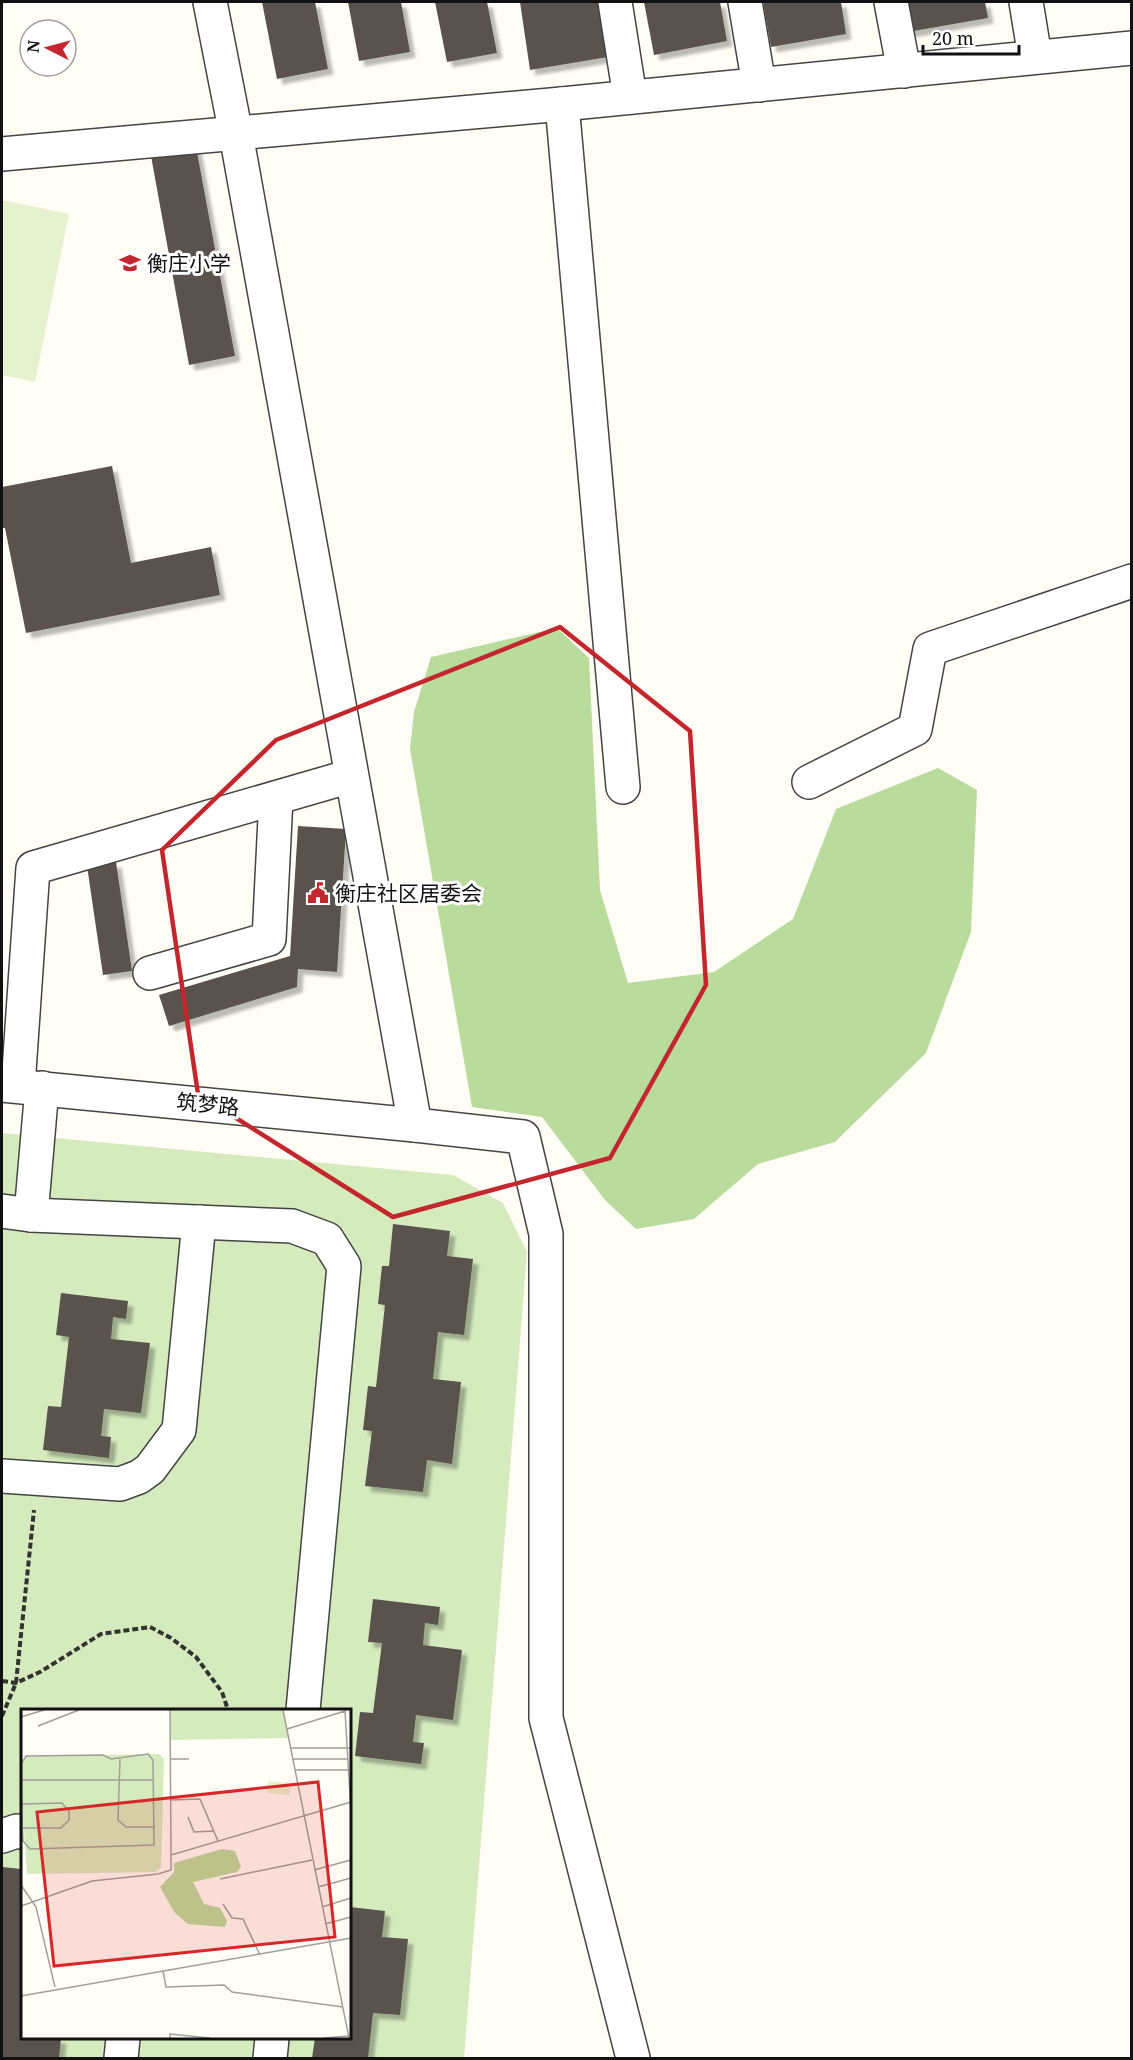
<svg xmlns="http://www.w3.org/2000/svg" width="1133" height="2060" viewBox="0 0 1133 2060" font-family="'Noto Serif','Noto Sans SC',serif">
	<style>
		.green { fill: #d5ebbd; fill-rule: evenodd }
		.forest { fill: #b9dc9c }
		.pitch { fill: #e6f2cf }
		.building { fill: #5a524d; filter: url(#shadow) }
		.lines { fill: none; stroke-linecap: round; stroke-linejoin: round }
		.minor-casing { stroke: #444; stroke-width: 36 }
		.path { stroke: #333; stroke-width: 4; stroke-dasharray: 6 3; stroke-linecap: butt }
		.minor { stroke: #fff; stroke-width: 33 }
		.marked { fill: none; stroke: #c4262e; stroke-width: 4.5; stroke-linejoin: round }
		.labels { text-anchor: middle; dominant-baseline: central; stroke-width: 6; stroke-linejoin: round; paint-order: stroke }
		.poi-label { font-size: 21px; fill: #111; stroke: #fff; text-anchor: start }
		.street-label { font-size: 21px; fill: #111; stroke: #fff }
		.inset-road { fill: none; stroke: #a09f9a; stroke-width: 1.5 }
		.view { fill: #d62828; fill-opacity: 0.15; stroke: #d62828; stroke-width: 3 }
		.inset-edge { fill: none; stroke: #111; stroke-width: 3 }
	</style>
	<defs>
		<filter id="shadow"><feDropShadow dx="5.5" dy="5.5" stdDeviation="1.5" flood-color="#0004"/></filter>
	</defs>
	<rect width="100%" height="100%" fill="#fffdf5"/>
	<!-- green -->
	<path class="green" d="M 2,1133 L 453,1175 L 503,1203 L 527,1252 L 464,2058 L 2,2058 ZM 22,1710 L 350,1710 L 350,2038 L 22,2038 Z"/>
	<!-- forest -->
	<path class="forest" d="M 557,628 L 589,658 L 600,890 L 628,983 L 714,972 L 793,919 L 836,809 L 938,768 L 977,790 L 971,932 L 926,1053 L 835,1142 L 758,1164 L 694,1219 L 636,1229 L 605,1200 L 542,1117 L 472,1107 L 410,749 L 414,712 L 431,657 Z"/>
	<!-- pitch -->
	<path class="pitch" d="M 2,200 L 69,214 L 35,382 L 2,375 Z"/>
	<!-- building -->
	<g class="building">
		<path d="M 262,2 L 315,2 L 328,69 L 277,79 Z"/>
		<path d="M 348,2 L 401,2 L 410,52 L 359,61 Z"/>
		<path d="M 435,2 L 487,2 L 497,53 L 447,62 Z"/>
		<path d="M 520,2 L 600,2 L 608,57 L 530,70 Z"/>
		<path d="M 644,2 L 720,2 L 727,41 L 654,55 Z"/>
		<path d="M 763,2 L 841,2 L 846,34 L 771,47 Z"/>
		<path d="M 896,2 L 985,2 L 988,18 L 902,33 Z"/>
		<path d="M 196,147 L 235,356 L 189,365 L 151,156 Z"/>
		<path d="M 112,466 L 131,563 L 211,547 L 220,595 L 26,633 L 5,528 L 2,528 L 2,487 Z"/>
		<path d="M 298,826 L 346,829 L 337,972 L 298,969 L 297,987 L 169,1026 L 159,995 L 290,956 Z"/>
		<path d="M 116,862 L 132,971 L 103,975 L 87,866 Z"/>
		<path d="M 393,1224 L 450,1231 L 447,1256 L 473,1259 L 464,1335 L 438,1332 L 433,1379 L 461,1382 L 452,1464 L 427,1460 L 423,1492 L 365,1486 L 372,1431 L 363,1430 L 368,1386 L 376,1387 L 385,1305 L 378,1304 L 382,1266 L 389,1266 Z"/>
		<path d="M 61,1293 L 128,1301 L 126,1319 L 113,1317 L 111,1339 L 150,1343 L 141,1413 L 104,1409 L 101,1436 L 111,1437 L 109,1458 L 43,1450 L 48,1406 L 61,1407 L 69,1337 L 56,1335 Z"/>
		<path d="M 373,1599 L 440,1607 L 438,1625 L 425,1623 L 423,1645 L 462,1650 L 453,1720 L 416,1715 L 413,1742 L 424,1743 L 421,1764 L 355,1756 L 360,1712 L 373,1713 L 382,1643 L 368,1642 Z"/>
		<path d="M 2,1867 L 22,1869 L 22,2038 L 61,2038 L 59,2058 L 2,2058 Z"/>
		<path d="M 350,1907 L 385,1911 L 382,1937 L 408,1939 L 400,2015 L 373,2013 L 368,2058 L 312,2058 L 315,2038 L 350,2038 Z"/>
	</g>
	<g class="lines">
		<defs>
			<g id="minor">
				<path d="M 210,2 L 236,134 L 415,1125 L 523,1137 L 546,1234 L 546,1718 L 633,2058"/>
				<path d="M 615,2 L 630,97"/>
				<path d="M 745,2 L 759,85"/>
				<path d="M 891,2 L 904,71"/>
				<path d="M 1026,2 L 1035,57"/>
				<path d="M 562,104 L 623,787"/>
				<path d="M 2,154 L 562,104 L 1132,48"/>
				<path d="M 809,782 L 915,729 L 930,649 L 1132,581"/>
				<path d="M 150,973 L 269,939 L 276,798"/>
				<path d="M 2,1085 L 415,1125"/>
				<path d="M 18,1086 L 33,868 L 351,776"/>
				<path d="M 2,1211 L 31,1215 L 292,1226 L 327,1239 L 344,1266 L 303,1710"/>
				<path d="M 31,1215 L 42,1088"/>
				<path d="M 2,1476 L 120,1484 L 139,1477 L 150,1469 L 179,1430 L 199,1222"/>
				<path d="M 2,1836 L 17,1831 L 22,1832"/>
				<path d="M 121,2058 L 123,2038"/>
				<path d="M 270,2058 L 272,2038"/>
			</g>
		</defs>
		<!-- minor casing -->
		<use href="#minor" class="minor-casing"/>
		<!-- path -->
		<g class="path">
			<path d="M 2,1681 L 16,1683 L 40,1672 L 101,1634 L 150,1627 L 171,1638 L 196,1657 L 222,1692 L 228,1710"/>
			<path d="M 2,1716 L 16,1683 L 34,1510"/>
		</g>
		<!-- minor -->
		<use href="#minor" class="minor"/>
	</g>
	<!-- marked area -->
	<path class="marked" d="M 560,627 L 690,731 L 706,985 L 610,1158 L 393,1217 L 198,1094 L 162,850 L 276,740 Z"/>
	<!-- icons -->
	<defs>
		<symbol id="school-bare" viewBox="-9 -9 18 18"><path d="M0-5L7-2L0 1L-7-2ZM-4 1L0 2.5L4 1V4Q0 6-4 4Z" fill="#c4262e" stroke="#fff" stroke-width="2.5" paint-order="stroke"/></symbol>
		<symbol id="civic-bare" viewBox="-9 -9 18 18"><path d="M-.6-6.5H3V-4.5H.6V-3L4-1V1h2V6H-6V1h2V-1L-.6-3ZM-1.2 2.5V6h2.4V2.5Z" fill="#c4262e" stroke="#fff" stroke-width="2.5" paint-order="stroke"/></symbol>
	</defs>
	<g fill-rule="evenodd">
		<use href="#school-bare" x="115" y="248" width="30" height="30"/>
		<use href="#civic-bare" x="303" y="878" width="30" height="30"/>
	</g>
	<g class="labels">
		<!-- poi labels -->
		<g class="poi-label">
			<text x="147" y="263">衡庄小学</text>
			<text x="335" y="893">衡庄社区居委会</text>
		</g>
		<!-- street labels -->
		<g class="street-label">
			<text transform="translate(208 1104) rotate(6)">筑梦路</text>
		</g>
	</g>
	<!-- overview -->
	<g transform="translate(21 1709)">
		<rect width="330" height="330" fill="#fffdf5"/>
		<path d="M 149,1 L 262,1 L 268,29 L 149,31 ZM 138,45 L 143,50 L 140,159 L 134,163 L 6,165 L 0,80 L 0,55 L 5,47 Z" fill="#d5ebbd"/>
		<path d="M 201,140 L 214,142 L 220,158 L 216,163 L 172,173 L 183,195 L 199,199 L 206,212 L 204,218 L 167,215 L 154,204 L 139,178 L 153,163 L 153,154 Z" fill="#b9dc9c"/>
		<path d="M 247,72 L 270,74 L 269,86 L 246,84 Z" fill="#e6f2cf"/>
		<path class="inset-road" d="M 149,1 L 150,146M 262,1 L 328,329M 0,8 L 23,1M 17,17 L 58,1M 266,20 L 324,2 L 330,103M 270,39 L 330,39M 99,50 L 97,111 L 105,118 L 134,118M 149,50 L 168,50M 271,50 L 326,50M 0,55 L 5,47 L 82,46 L 90,50 L 127,45 L 132,51 L 133,136 L 9,140 L 2,132 L 0,80M 274,61 L 327,61M 0,71 L 132,71M 149,91 L 179,90 L 197,132M 1,95 L 41,94 L 48,102 L 48,111 L 40,119 L 2,119M 167,108 L 173,123 L 193,122M 293,161 L 330,151M 199,170 L 291,151M 0,176 L 15,198 L 34,278M 297,178 L 330,169M 202,195 L 211,209 L 222,210 L 239,246M 0,197 L 71,172 L 137,165 L 150,161 L 150,146 L 330,93M 301,198 L 330,189M 304,215 L 330,208M 142,262 L 145,278 L 203,276 L 211,283 L 322,298M 0,287 L 330,229M 149,329 L 149,325 L 189,329M 303,329 L 328,327"/>
		<path class="view" d="M 297,73 L 314,228 L 33,257 L 16,103 Z"/>
		<rect width="330" height="330" class="inset-edge"/>
	</g>
	<!-- border -->
	<rect width="1133" height="2060" fill="none" stroke="#111111" stroke-width="6"/>
	<!-- north arrow -->
	<g transform="translate(48 48) rotate(276)"><circle r="28" fill="#ffffff" stroke="#a0a0a0" stroke-width="1.5"/>
	<path d="M0-4.5L10 22L0 15L-10 22Z" fill="#c4262e"/>
	<text y="-9" font-size="16" font-weight="bold" text-anchor="middle" fill="#111111">N</text>
	</g>
	<!-- scale -->
	<path d="M923 45v9h96v-9" fill="none" stroke="#111111" stroke-width="3"/>
	<text x="932" y="45" font-size="18" fill="#111111" stroke="#ffffff" stroke-width="4.5" paint-order="stroke">20 m</text>
</svg>
